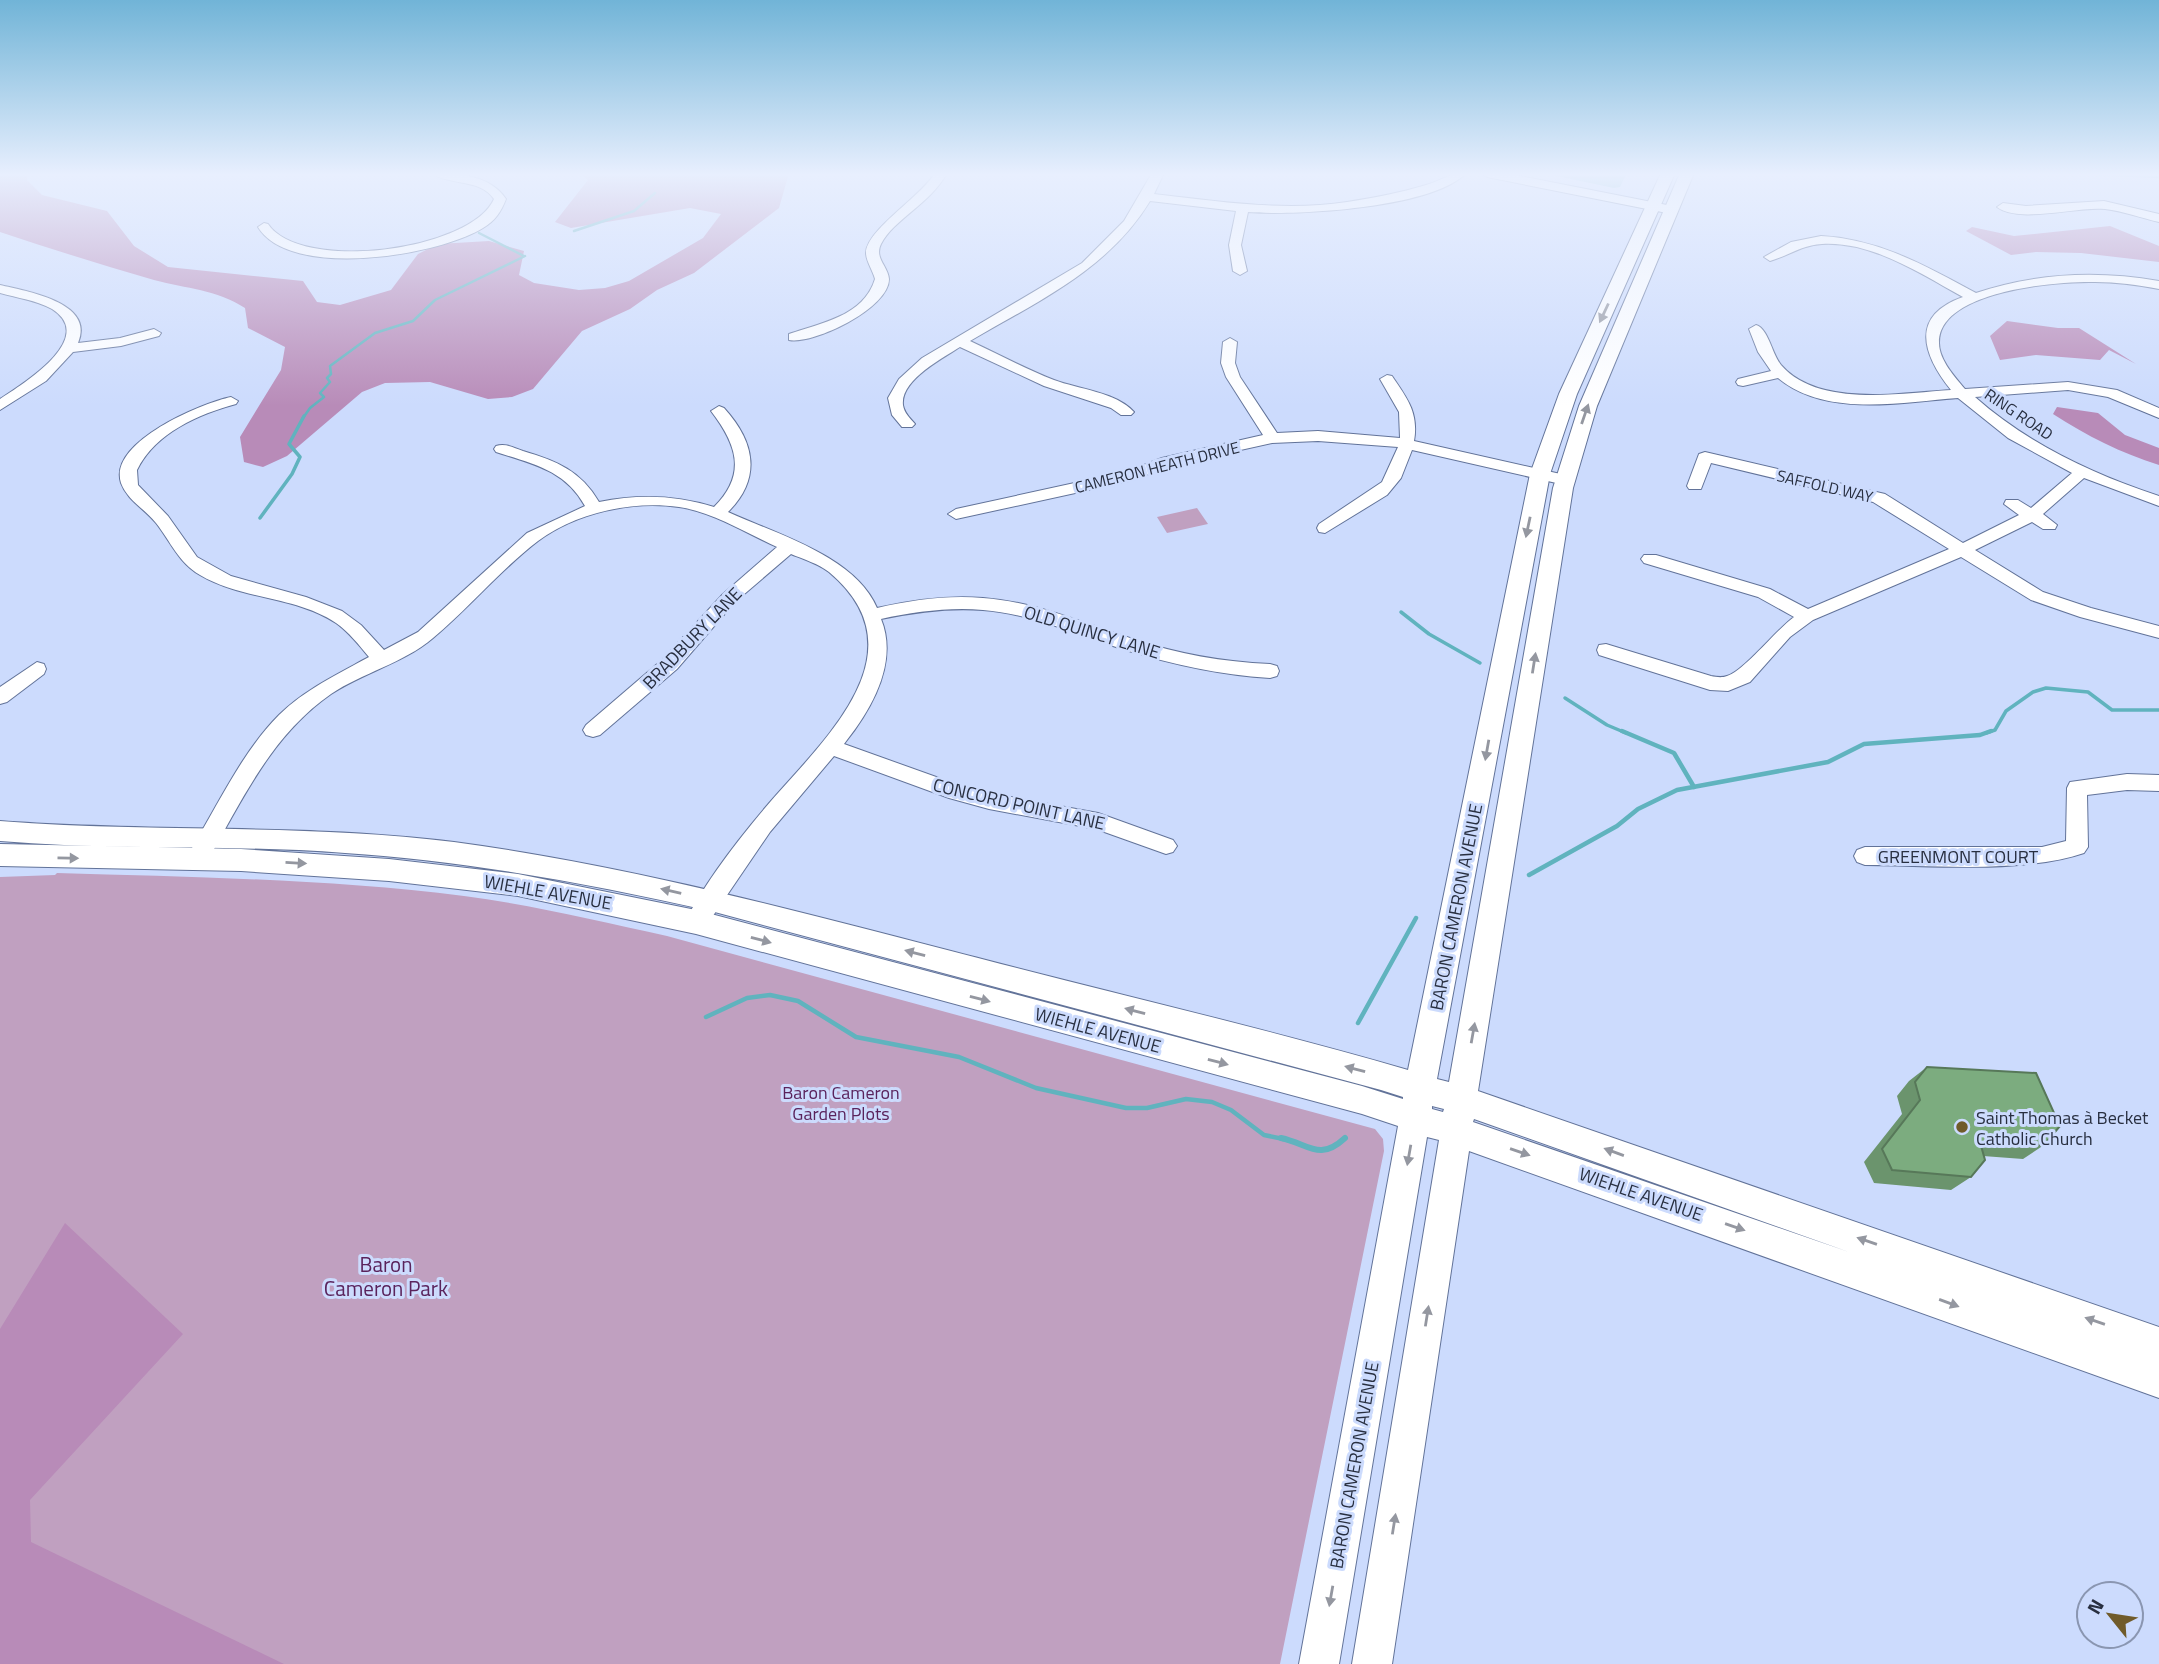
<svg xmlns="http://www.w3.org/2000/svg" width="2159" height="1664" viewBox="0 0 2159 1664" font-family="'Titillium Web',sans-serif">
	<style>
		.green { fill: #c0a0c0 }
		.forest { fill: #b88bb8 }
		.water { fill: #60b3be }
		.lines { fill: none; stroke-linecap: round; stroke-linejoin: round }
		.stream-far3 { stroke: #60b3be; stroke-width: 2.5 }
		.stream-far2 { stroke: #60b3be; stroke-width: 3.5 }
		.stream-far1 { stroke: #60b3be; stroke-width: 4.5 }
		.stream { stroke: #60b3be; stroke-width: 6 }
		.minor-casing { stroke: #627399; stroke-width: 2 }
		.major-casing { stroke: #627399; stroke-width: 2 }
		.minor { fill: #fff; fill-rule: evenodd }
		.major { fill: #fff; fill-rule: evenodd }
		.wall { fill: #6b946d }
		.building { fill: #7cac7f; stroke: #577859; stroke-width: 2 }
		.oneway { fill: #9497a0 }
		.poi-dot { fill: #705b2a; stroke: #ccdbfd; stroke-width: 2.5 }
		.labels { text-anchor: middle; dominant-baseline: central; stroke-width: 6; stroke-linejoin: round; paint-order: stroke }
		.far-street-label { font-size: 16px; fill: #282f40; stroke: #ccdbfd }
		.street-label { font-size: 18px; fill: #282f40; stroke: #ccdbfd }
		.park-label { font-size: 18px; fill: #5a235c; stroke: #ccdbfd }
		.poi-label { font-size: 18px; fill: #282f40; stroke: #ccdbfd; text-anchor: start }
		.near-park-label { font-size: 21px; fill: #5a235c; stroke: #ccdbfd }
	</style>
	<rect width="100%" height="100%" fill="#ccdbfd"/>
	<!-- green -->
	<g class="green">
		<path d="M 1197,508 L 1208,524 L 1167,533 L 1157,517 Z"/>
		<path d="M 57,873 C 193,877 329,879 464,896 C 532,905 599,921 667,936 L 1375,1129 L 1383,1139 L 1384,1151 L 1280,1664 L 0,1664 L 0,877 L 55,875 Z"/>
	</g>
	<!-- forest -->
	<g class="forest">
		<path d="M 0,173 L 28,173 L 27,180 L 42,195 L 107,211 L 134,246 L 168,267 L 303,281 L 317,302 L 340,305 L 391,290 L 418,254 L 438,244 L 489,241 L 524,251 L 519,275 L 534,283 L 579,290 L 605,288 L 629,281 L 703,238 L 721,214 L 690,208 L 571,228 L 555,222 L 588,180 L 579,173 L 789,173 L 779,208 L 694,273 L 657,290 L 630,309 L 582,331 L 533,389 L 512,397 L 488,399 L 430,382 L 385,383 L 362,392 L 287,456 L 263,467 L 244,462 L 240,437 L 281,370 L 285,347 L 248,328 L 245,308 C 216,289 187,289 154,280 C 102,265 51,249 0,232 Z"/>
		<path d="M 2110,226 L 2159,246 L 2159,262 L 2081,253 L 2036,252 L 2011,255 L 1966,231 L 1972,227 L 2014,236 Z"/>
		<path d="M 2007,321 L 2058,328 L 2079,328 L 2136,364 L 2109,350 L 2100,360 L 2036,355 L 2000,360 L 1990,336 Z"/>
		<path d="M 2057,407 L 2098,413 L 2125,435 L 2159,448 L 2159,465 C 2121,453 2087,436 2053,414 Z"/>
		<path d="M 65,1223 L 183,1334 L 30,1500 L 31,1542 L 284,1664 L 0,1664 L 0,1329 Z"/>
	</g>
	<!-- water -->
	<path class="water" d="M 1542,173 L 1627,173 L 1620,187 L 1614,188 Z"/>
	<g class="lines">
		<!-- stream-far3 -->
		<g class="stream-far3">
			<path d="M 1733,173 L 1748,173"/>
			<path d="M 1783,173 L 1836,173"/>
			<path d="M 2066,173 L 2159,177"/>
			<path d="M 574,231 L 634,211 L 655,193"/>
			<path d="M 479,233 L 524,256"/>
			<path d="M 303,418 L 310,408 L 324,397 L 320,393 L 330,382 L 327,378 L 331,374 L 330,366 L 375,333 L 413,321 L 435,300 L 525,256"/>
		</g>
		<!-- stream-far2 -->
		<g class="stream-far2">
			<path d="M 260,518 L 292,474 L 300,457 L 289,444 L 304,416"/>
			<path d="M 1401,612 L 1429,634 L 1480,663"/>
			<path d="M 1565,698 L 1607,725 L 1626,733"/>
			<path d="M 1986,733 L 1995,730 L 2006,711 L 2033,692 L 2046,688 L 2088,692 L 2112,710 L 2159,710"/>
		</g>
		<!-- stream-far1 -->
		<g class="stream-far1">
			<path d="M 1622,731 L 1674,753 L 1694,787"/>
			<path d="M 1529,875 L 1617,826 L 1638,809 L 1677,790 L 1828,762 L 1864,744 L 1980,735 L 1991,731"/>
			<path d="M 706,1017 L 747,998 L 770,995 L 798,1001 L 856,1037 L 959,1057 L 1036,1088 L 1126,1108 L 1147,1108 L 1186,1099 L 1212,1102 L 1231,1110 L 1264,1135 L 1288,1140"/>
			<path d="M 1358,1023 L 1416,918"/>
			<path d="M 1343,1140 L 1345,1138"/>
		</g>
		<!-- stream -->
		<path class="stream" d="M 1281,1138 C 1309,1144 1319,1162 1345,1138"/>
		<defs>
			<g id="minor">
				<path d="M 431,173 C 458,173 490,175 506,199 C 501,212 495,221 483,228 C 438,256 290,280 258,227 L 264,223 L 268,224 C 301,273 471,251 494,199 C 480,178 450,186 431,173 Z"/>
				<path d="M 935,173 L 947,173 C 930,204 894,219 881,244 C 874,258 888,266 889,279 C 889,309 812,345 789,340 L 789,334 C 821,323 864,316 875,279 C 873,271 866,261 866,253 C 866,230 922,196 935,173 Z"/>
				<path d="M 1152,173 L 1164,173 L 1154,194 C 1218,201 1283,212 1347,202 C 1373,198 1400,193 1426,185 C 1440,181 1450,173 1466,173 C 1433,208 1296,216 1248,212 L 1241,245 L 1247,271 L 1240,275 L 1233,271 L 1229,245 L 1236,211 L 1150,201 C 1108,270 1038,301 970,341 C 998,354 1026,369 1054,380 C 1078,389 1116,392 1134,412 L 1131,415 L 1121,415 L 1111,408 L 1044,386 L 960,347 C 943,358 900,380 903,405 C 904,413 910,418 915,424 L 912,427 L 902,427 L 892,415 L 888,398 L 899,379 L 922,358 L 1082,263 L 1124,221 Z"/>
				<path d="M 1481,173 L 1505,173 L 1672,206 L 1678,210 L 1672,214 L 1487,177 Z"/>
				<path d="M 2104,201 L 2159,214 L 2159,222 C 2141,218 2123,211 2105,209 C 2077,206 2019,224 1997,207 L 2003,203 L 2026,206 Z"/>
				<path d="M 1821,236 C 1879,239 1926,266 1976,293 C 2036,273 2097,270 2159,281 L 2159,289 C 2138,285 2117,282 2095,282 C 2057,281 1938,291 1939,343 C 1939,360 1955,377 1965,389 L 2068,382 L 2117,390 L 2159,408 L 2159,418 L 2108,397 L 2068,390 L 1975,397 C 2028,444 2092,474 2159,496 L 2159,506 L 2084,478 L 2043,514 L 2057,525 L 2055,529 L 2043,529 L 2032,522 L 1975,550 L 2043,592 L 2091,608 L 2159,626 L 2159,638 L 2080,617 L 2031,600 L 1961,557 L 1813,620 L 1790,637 L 1750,682 L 1728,691 L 1710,690 L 1599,655 L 1597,650 L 1599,645 L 1606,644 L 1711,676 C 1716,677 1722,678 1727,676 C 1743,672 1777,629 1794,617 L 1758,597 L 1644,563 L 1641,559 L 1644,555 L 1656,555 L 1770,589 L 1808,609 L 1949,549 L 1873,502 L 1711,463 L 1701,489 L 1689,489 L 1687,486 L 1699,454 L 1705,452 L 1885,494 L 1963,543 L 2019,515 L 2004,504 L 2006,500 L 2018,500 L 2031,508 L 2072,473 L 2008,438 L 1958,398 C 1902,402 1826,418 1778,378 L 1743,386 L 1738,385 L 1736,382 L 1738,379 L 1771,371 L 1758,352 L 1749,329 L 1756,325 C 1768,328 1772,354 1781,365 C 1818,408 1901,393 1951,390 C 1923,355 1909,316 1963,297 C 1921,274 1872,241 1822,244 C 1802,245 1788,256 1770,261 L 1764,257 L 1791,242 Z"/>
				<path d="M 0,285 C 25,291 96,302 78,343 L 120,338 L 154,329 L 161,333 L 159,336 L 121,346 L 73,352 L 46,381 L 0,410 L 0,399 C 23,384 98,338 52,309 C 36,300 17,298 0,293 Z"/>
				<path d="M 1230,338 L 1237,342 L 1235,363 L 1240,377 L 1277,433 L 1318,431 L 1400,438 L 1399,412 L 1380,379 L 1387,375 L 1392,376 C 1407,398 1419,413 1414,441 L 1565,475 L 1573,480 L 1565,485 L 1412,450 L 1401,478 L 1387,495 L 1325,533 L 1319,532 L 1317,528 L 1319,524 L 1382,482 L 1398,447 L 1318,441 L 1272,443 L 1173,465 L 1130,481 L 956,519 L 948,514 L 956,509 L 1125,472 L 1162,458 L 1263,435 L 1226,377 L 1221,363 L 1223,342 Z"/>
				<path d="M 231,397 L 238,401 L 236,404 C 199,414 155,433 137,470 L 138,485 L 168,516 L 197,557 L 231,576 L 306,597 L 342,611 L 361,625 L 384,650 L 418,632 L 527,533 L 585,506 C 565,470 533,464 496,452 L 494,449 L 496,446 C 506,443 514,448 523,451 C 557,461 581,471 599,502 C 639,494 675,495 714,507 C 747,474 737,445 711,411 L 719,406 L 724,408 C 755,442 762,478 728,512 C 776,534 855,556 877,608 C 912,600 947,595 983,598 C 1036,602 1084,623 1133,639 C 1178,654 1223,662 1270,664 L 1277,666 L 1279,671 L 1277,676 L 1270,678 C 1219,675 1171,664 1122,649 C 1076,634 1032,614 983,610 C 949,607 914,612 881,619 C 899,663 871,710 844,744 L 953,783 L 989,793 L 1098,813 L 1173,840 L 1177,846 L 1173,852 L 1166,854 L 1096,829 L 989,809 L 949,798 L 834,756 L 770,832 L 704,929 L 696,931 L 688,929 L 685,922 C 704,884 737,841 765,808 C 820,743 926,653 829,572 C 819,564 803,559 791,554 L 735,602 L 677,669 L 600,735 L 593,737 L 586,735 L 583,730 L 586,725 L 663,659 L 723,594 L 777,547 C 746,533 713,512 679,507 C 632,500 576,513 538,541 C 500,570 469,608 433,638 C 404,663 362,673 331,694 C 272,735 243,798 209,858 L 201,860 L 193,858 L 190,852 L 193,846 C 219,803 243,751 279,715 C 304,690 338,674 369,657 C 359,645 349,632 336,623 C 296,596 242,600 200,575 C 178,562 171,542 156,523 C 145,509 127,500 121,483 C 108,442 202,403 231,397 Z"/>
				<path d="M 37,662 L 44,664 L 46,669 L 44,674 L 7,702 L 0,704 L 0,687 Z"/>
				<path d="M 2127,774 L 2159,775 L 2159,791 L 2127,790 L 2087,795 L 2088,847 L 2084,853 C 2022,874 1932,865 1865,865 L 1857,862 L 1854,856 L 1857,850 L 1865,847 L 2042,847 L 2066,841 L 2067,788 L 2070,782 Z"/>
			</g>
			<path id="major" d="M 1661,173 L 1675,173 L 1577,394 L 1550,474 L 1437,1079 L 1449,1082 L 1553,488 L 1579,406 L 1680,173 L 1694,173 L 1597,406 L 1573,488 L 1478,1091 L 2159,1327 L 2159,1398 L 1469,1151 L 1392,1664 L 1352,1664 L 1439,1140 L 1427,1137 L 1339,1664 L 1299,1664 L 1398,1126 L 1362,1114 L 696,934 L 518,896 L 389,881 L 241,871 L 0,866 L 0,844 L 241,849 L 389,859 L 518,874 L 696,910 L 1362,1086 L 1403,1099 L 1403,1097 L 1381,1090 L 711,911 C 590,884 468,861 345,853 C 230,844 115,851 0,841 L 0,821 C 151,833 303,823 454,842 C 634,866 807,914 982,959 C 1124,996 1268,1029 1408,1070 L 1530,474 L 1559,394 ZM 1432,1106 L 1444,1109 L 1443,1112 L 1432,1109 ZM 1474,1119 L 1849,1252 L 1473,1122 Z"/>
		</defs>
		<!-- minor casing -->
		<use href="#minor" class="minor-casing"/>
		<!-- major casing -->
		<use href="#major" class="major-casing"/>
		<!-- minor -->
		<use href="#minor" class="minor"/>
		<!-- major -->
		<use href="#major" class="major"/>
	</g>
	<!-- wall -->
	<path class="wall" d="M 1927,1067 L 2044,1145 L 2023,1159 L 1983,1156 L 1971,1177 L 1951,1190 L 1874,1183 L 1864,1162 L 1902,1114 L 1897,1096 L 1909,1081 Z"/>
	<!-- building -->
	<path class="building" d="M 1927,1067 L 2036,1073 L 2060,1126 L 2044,1145 L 1980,1142 L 1985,1160 L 1971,1177 L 1892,1170 L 1882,1149 L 1920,1100 L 1915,1082 Z"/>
	<!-- one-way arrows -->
	<defs><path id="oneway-solid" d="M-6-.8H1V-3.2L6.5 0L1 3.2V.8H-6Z" transform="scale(1.75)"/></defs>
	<g class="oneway">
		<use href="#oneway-solid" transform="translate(1604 313) rotate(115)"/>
		<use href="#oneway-solid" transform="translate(1585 414) rotate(-71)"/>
		<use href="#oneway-solid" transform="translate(1528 527) rotate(102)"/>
		<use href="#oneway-solid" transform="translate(1534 663) rotate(-81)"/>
		<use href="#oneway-solid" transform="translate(1487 750) rotate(100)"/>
		<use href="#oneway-solid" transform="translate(68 858) rotate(1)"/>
		<use href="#oneway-solid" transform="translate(296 863) rotate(3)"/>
		<use href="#oneway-solid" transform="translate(671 891) rotate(-167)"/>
		<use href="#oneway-solid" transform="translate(761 940) rotate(15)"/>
		<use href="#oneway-solid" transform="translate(915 953) rotate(-165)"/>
		<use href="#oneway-solid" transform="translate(980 999) rotate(15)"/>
		<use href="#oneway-solid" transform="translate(1135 1011) rotate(-165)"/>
		<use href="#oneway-solid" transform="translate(1473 1033) rotate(-80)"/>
		<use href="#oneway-solid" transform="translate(1218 1062) rotate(15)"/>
		<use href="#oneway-solid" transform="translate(1355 1069) rotate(-165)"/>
		<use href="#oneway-solid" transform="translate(1520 1152) rotate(19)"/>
		<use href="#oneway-solid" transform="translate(1614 1152) rotate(-160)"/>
		<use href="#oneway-solid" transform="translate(1409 1155) rotate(100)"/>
		<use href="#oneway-solid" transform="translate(1735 1227) rotate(19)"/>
		<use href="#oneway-solid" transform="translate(1867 1241) rotate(-161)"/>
		<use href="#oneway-solid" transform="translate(1949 1303) rotate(20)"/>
		<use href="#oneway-solid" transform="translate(1427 1316) rotate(-81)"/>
		<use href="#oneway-solid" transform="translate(2095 1321) rotate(-161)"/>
		<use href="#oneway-solid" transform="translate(1394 1524) rotate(-81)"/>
		<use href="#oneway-solid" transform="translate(1331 1596) rotate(100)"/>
	</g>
	<!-- sky -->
	<linearGradient id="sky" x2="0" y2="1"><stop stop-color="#71b4d7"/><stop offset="0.43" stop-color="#e8effe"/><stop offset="1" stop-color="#e8effe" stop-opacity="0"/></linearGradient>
	<rect width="2159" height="406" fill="url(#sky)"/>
	<!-- markers -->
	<circle class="poi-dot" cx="1962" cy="1127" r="7"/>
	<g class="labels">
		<!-- far-street labels -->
		<g class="far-street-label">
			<text transform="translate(2019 414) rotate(34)">RING ROAD</text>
			<text transform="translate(1157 467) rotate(-14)">CAMERON HEATH DRIVE</text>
			<text transform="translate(1825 486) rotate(13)">SAFFOLD WAY</text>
		</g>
		<!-- street labels -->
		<g class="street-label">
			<text transform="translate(1092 632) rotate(17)">OLD QUINCY LANE</text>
			<text transform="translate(692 638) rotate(-46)">BRADBURY LANE</text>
			<text transform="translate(1019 804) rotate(13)">CONCORD POINT LANE</text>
			<text x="1958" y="856">GREENMONT COURT</text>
			<text transform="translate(548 892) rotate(10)">WIEHLE AVENUE</text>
			<text transform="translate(1456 907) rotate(-79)">BARON CAMERON AVENUE</text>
			<text transform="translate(1098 1030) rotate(15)">WIEHLE AVENUE</text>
			<text transform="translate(1641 1194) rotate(19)">WIEHLE AVENUE</text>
			<text transform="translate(1354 1465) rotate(-80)">BARON CAMERON AVENUE</text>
		</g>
		<!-- park labels -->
		<g class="park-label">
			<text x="841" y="1092">Baron Cameron<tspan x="841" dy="21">Garden Plots</tspan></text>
		</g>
		<!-- poi labels -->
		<g class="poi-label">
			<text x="1976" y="1117">Saint Thomas à Becket<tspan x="1976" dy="21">Catholic Church</tspan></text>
		</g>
		<!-- near-park labels -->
		<g class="near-park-label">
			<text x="386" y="1264">Baron<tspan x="386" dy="24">Cameron Park</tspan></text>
		</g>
	</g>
	<!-- north arrow -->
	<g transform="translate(2110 1615) rotate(300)"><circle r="33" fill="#ccdbfd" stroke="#8a96b1" stroke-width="2"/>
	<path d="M0-5L12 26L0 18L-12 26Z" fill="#705b2a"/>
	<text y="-10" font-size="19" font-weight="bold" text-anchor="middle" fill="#282f40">N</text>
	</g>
</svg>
